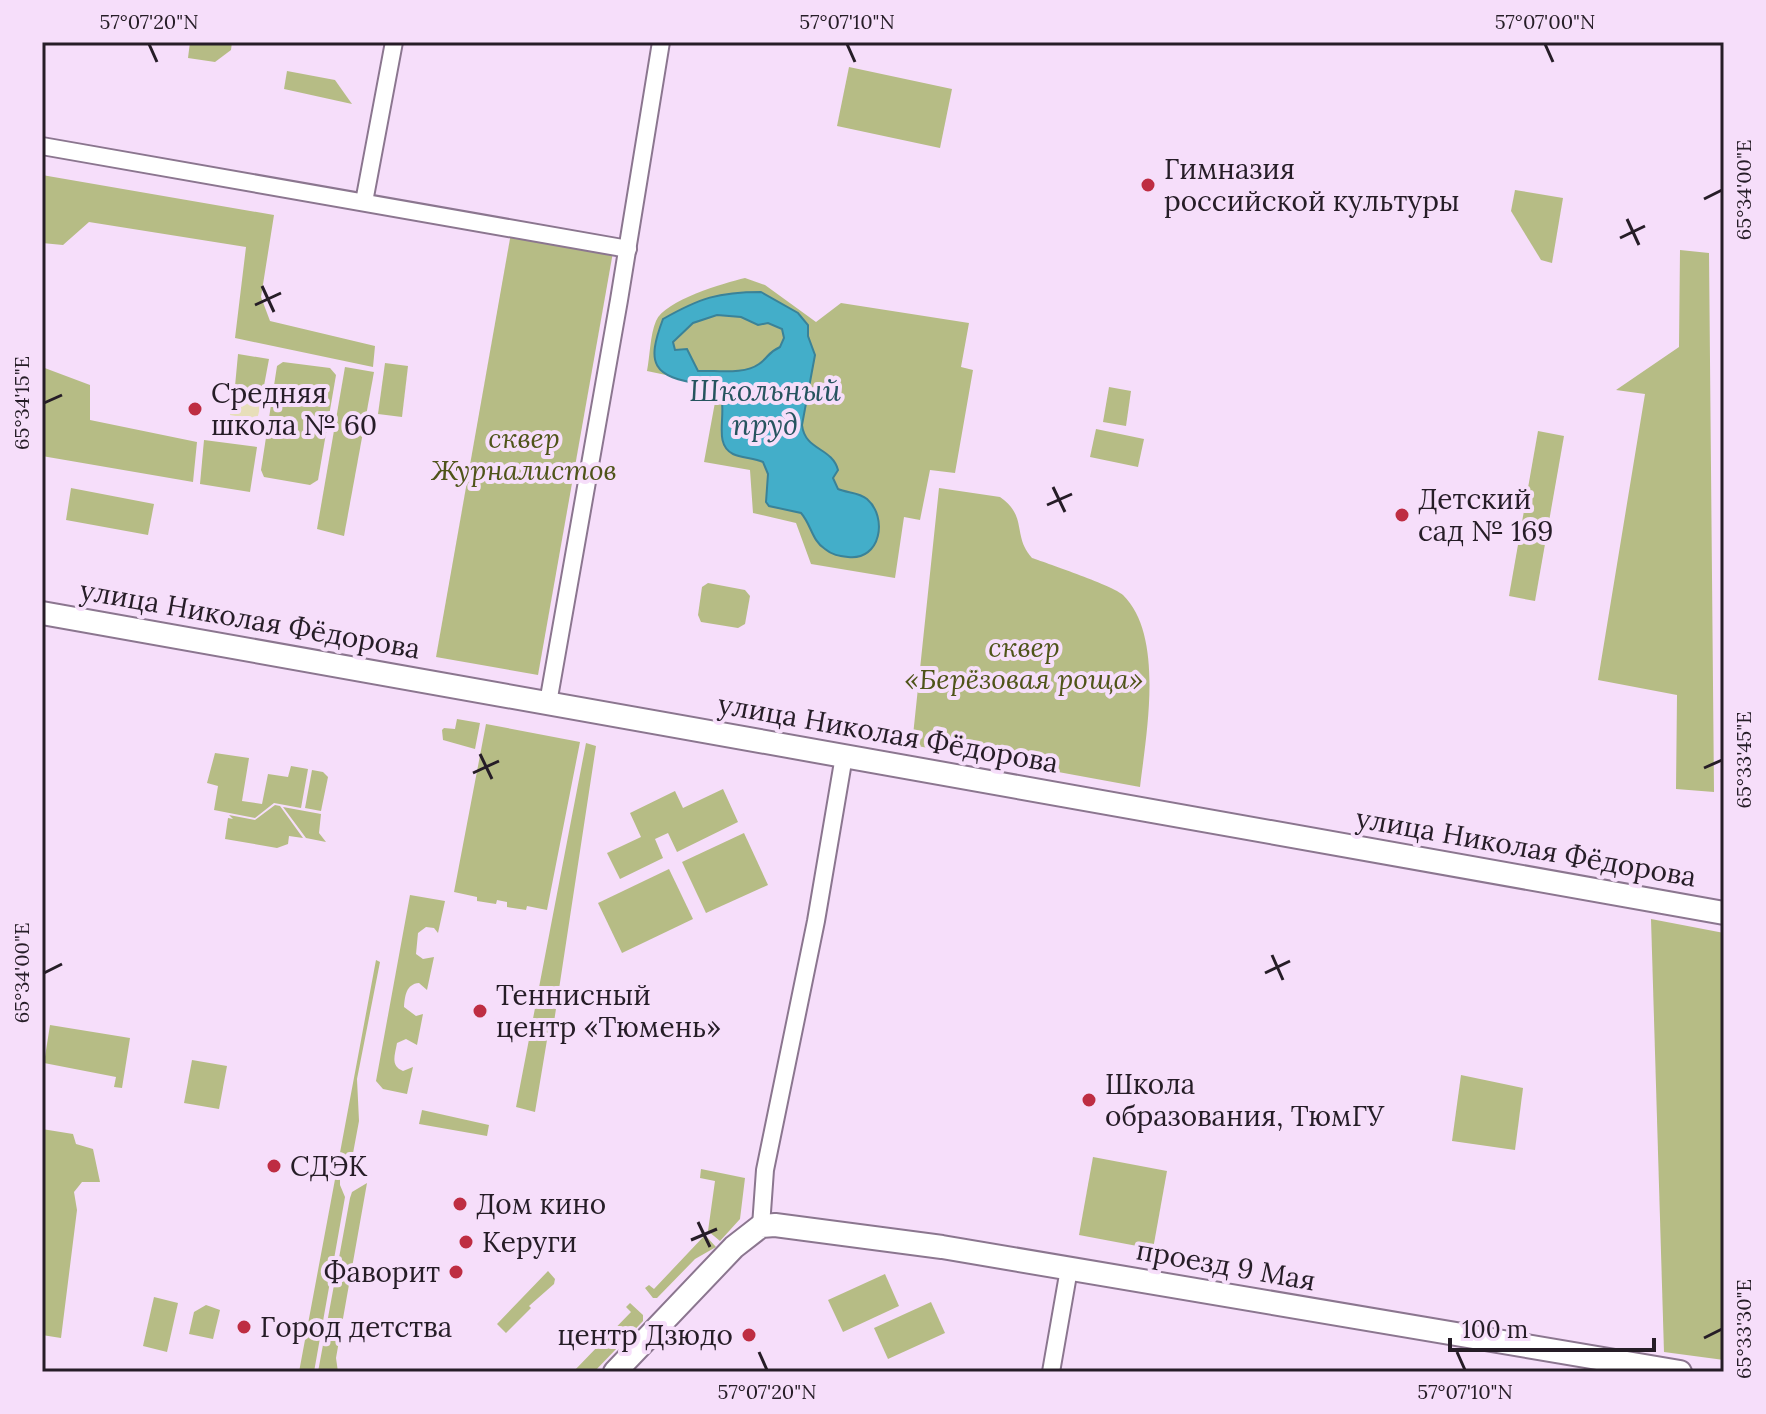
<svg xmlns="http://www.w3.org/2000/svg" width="1766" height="1414" viewBox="0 0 1766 1414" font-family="Lora,serif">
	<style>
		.green { fill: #b6bc85 }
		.sand { fill: #e7deb9 }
		.water { fill: #43aec9; stroke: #3a8298; stroke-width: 2; fill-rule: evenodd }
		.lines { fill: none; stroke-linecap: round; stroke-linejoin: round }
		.street-casing { stroke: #8b768f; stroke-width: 20 }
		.secondary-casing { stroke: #8b768f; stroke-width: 26 }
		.street { stroke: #fff; stroke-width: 16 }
		.secondary { stroke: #fff; stroke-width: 22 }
		.ticks { fill: none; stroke: #261d27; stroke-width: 3 }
		.poi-dot { fill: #be2d42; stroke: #f6defa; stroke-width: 3 }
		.labels { text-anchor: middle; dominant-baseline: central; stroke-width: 8; stroke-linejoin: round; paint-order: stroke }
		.poi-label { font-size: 28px; fill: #261d27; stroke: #f6defa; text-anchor: start }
		.park-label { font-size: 28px; font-style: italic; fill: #4f5419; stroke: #f6defa }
		.street-label { font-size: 28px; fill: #261d27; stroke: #f6defa }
		.water-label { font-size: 30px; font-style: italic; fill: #26545f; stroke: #f6defa }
		.neatline { fill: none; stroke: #261d27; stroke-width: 3 }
		.ticks-label { font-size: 20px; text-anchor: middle; fill: #261d27 }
	</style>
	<rect width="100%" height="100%" fill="#f6defa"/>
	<!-- green -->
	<g class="green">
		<path d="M 190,42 L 232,42 L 231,50 L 215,62 L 188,58 Z"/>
		<path d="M 849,67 L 952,89 L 940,148 L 837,126 Z"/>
		<path d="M 287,71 L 335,80 L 352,104 L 284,89 Z"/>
		<path d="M 42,175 L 274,215 L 261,297 L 270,321 L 375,346 L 373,367 L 235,338 L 246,247 L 89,222 L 63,245 L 42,243 Z"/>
		<path d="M 1515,190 L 1563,198 L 1552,263 L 1541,260 L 1511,211 Z"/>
		<path d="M 511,233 L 613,252 L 538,675 L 436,657 Z"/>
		<path d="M 1680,250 L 1709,253 L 1714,792 L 1676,789 L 1677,695 L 1598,680 L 1645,394 L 1616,390 L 1679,347 Z"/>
		<path d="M 745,278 L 765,285 L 816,322 L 841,303 L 969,323 L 961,367 L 973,370 L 955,473 L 930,470 L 920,520 L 904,517 L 895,578 L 811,564 L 796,523 L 753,513 L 750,470 L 704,462 L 718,386 L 647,371 C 650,356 650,335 656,321 C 665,300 724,283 745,278 Z"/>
		<path d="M 238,354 L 269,359 L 263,391 L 235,386 Z"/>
		<path d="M 283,362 L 330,368 L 336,375 L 318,480 L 310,485 L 264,477 L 261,470 L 277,366 Z"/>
		<path d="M 385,363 L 408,366 L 402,417 L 378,414 Z"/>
		<path d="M 42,367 L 90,385 L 90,420 L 197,442 L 193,482 L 42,456 Z"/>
		<path d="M 345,367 L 374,372 L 344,536 L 317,529 Z"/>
		<path d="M 1109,387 L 1131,391 L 1126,426 L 1103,422 Z"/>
		<path d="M 1096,429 L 1144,439 L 1138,467 L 1090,457 Z"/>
		<path d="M 1538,431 L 1564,436 L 1535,601 L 1509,596 Z"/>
		<path d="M 204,440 L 257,447 L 250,492 L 200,484 Z"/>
		<path d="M 71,488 L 154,504 L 148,535 L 66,520 Z"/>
		<path d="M 939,488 L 1000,497 C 1028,516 1012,536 1032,558 C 1049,564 1114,586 1123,595 C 1165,636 1146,735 1140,787 L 912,745 Z"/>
		<path d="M 708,583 L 745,590 L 750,596 L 745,624 L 738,628 L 701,622 L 698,615 L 702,587 Z"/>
		<path d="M 457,719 L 480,723 L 475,749 L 443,740 L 442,730 L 444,728 L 455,729 Z"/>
		<path d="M 486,724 L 580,742 L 547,910 L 527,906 L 526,910 L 507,907 L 507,902 L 497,900 L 496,904 L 477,901 L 477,897 L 454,892 Z"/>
		<path d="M 586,743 L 596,746 L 554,1022 L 550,1022 L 535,1112 L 516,1107 Z"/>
		<path d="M 215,753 L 249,758 L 242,801 L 262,804 L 268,774 L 288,777 L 291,766 L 308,769 L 301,808 L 274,803 L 255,818 L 214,810 L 218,786 L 207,783 Z"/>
		<path d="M 312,770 L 323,772 L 328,777 L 321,811 L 305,808 Z"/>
		<path d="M 723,789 L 738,822 L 677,852 L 668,833 L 655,839 L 663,858 L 620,879 L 607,853 L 641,837 L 630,813 L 675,791 L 683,808 Z"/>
		<path d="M 275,805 L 280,806 L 303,838 L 289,836 L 288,844 L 277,848 L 225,839 L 228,818 L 233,819 L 229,815 L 255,820 Z"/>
		<path d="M 283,807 L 321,814 L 319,833 L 326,842 L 306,838 Z"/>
		<path d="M 744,833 L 768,885 L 706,913 L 682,862 Z"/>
		<path d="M 669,869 L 693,919 L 622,953 L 598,903 Z"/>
		<path d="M 410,895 L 445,901 L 438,933 L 434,928 L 426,927 L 418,933 L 416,954 L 423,959 L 434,957 L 427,990 L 419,983 C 406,984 405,996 404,1007 L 416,1016 L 423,1014 L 417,1045 L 406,1039 L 397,1043 C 395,1055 390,1066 403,1071 L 413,1067 L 407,1094 L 383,1089 L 376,1081 Z"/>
		<path d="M 1651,919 L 1724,933 L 1724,1360 L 1664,1352 Z"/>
		<path d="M 376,960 L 380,962 L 357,1079 L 359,1121 L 351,1164 L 340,1174 L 340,1185 L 345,1197 L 314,1372 L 299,1372 Z"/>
		<path d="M 50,1025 L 130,1038 L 122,1088 L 114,1087 L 116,1077 L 44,1063 Z"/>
		<path d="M 192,1060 L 227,1066 L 219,1109 L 184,1103 Z"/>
		<path d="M 1461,1075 L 1523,1088 L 1515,1150 L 1452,1141 Z"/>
		<path d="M 422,1110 L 489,1125 L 487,1136 L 419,1124 Z"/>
		<path d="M 42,1129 L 73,1134 L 76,1144 L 93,1149 L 100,1182 L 82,1182 L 74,1192 L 77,1210 L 61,1338 L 42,1335 Z"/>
		<path d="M 1093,1157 L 1167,1171 L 1153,1249 L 1079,1235 Z"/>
		<path d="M 701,1169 L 745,1178 L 740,1219 L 720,1241 L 708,1231 L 715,1181 L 700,1178 Z"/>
		<path d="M 367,1183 L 336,1358 L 338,1372 L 318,1372 L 350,1198 L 352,1192 Z"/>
		<path d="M 705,1235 L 716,1247 L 695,1259 L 657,1298 L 653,1298 L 645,1288 L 649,1285 L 654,1289 Z"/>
		<path d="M 548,1271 L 555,1279 L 554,1284 L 529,1306 L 531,1308 L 506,1333 L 497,1324 Z"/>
		<path d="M 885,1274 L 899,1306 L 843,1332 L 828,1300 Z"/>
		<path d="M 154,1297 L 178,1303 L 167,1352 L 143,1346 Z"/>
		<path d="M 931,1302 L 945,1333 L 888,1359 L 874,1328 Z"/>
		<path d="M 630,1303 L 643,1315 L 643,1321 L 594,1372 L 573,1372 L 631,1312 L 626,1307 Z"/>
		<path d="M 206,1305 L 220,1310 L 213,1339 L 189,1334 L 194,1312 Z"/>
	</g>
	<!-- sand -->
	<path class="sand" d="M 234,389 L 263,395 L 257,420 L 230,415 Z"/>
	<!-- water -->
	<path class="water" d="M 761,292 L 798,313 L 808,325 L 808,336 L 815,355 L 802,425 C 805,451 832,447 838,470 L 833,478 L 838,489 C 847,493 859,492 867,499 C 888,517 881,561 848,557 C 839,556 832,555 825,549 C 812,541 811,524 801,513 L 769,506 L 766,502 L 768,474 L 763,462 C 754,458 741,458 733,454 C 711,443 730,410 718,391 C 714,384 708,385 702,384 C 652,377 646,364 663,319 C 700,298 718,292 761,292 ZM 717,315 L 741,317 L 758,325 L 768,323 L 782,329 L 784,338 L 780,347 C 767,353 769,357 759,364 C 744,375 716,370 698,371 L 687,349 L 675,350 L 673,342 L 693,323 Z"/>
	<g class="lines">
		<defs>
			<g id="street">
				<path d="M 42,146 L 628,249"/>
				<path d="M 364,202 L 394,42"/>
				<path d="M 548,703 L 619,300 L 661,42"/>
				<path d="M 761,1226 L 765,1170 L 816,921 L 844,756"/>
				<path d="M 1051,1372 L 1069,1269"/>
			</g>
			<g id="secondary">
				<path d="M 42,613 L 1724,913"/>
				<path d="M 615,1372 L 734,1247 L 761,1226 L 775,1225 L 942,1247 L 1680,1372"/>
			</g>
		</defs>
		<!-- street casing -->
		<use href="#street" class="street-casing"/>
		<!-- secondary casing -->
		<use href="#secondary" class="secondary-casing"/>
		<!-- street -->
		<use href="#street" class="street"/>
		<!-- secondary -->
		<use href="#secondary" class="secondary"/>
	</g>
	<!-- ticks -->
	<path class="ticks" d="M 149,44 L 157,62M 847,44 L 855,62M 1545,44 L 1553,62M 1704,199 L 1722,190M 1627,219 L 1639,245M 1620,238 L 1645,226M 262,286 L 274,312M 255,305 L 281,293M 44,403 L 62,395M 1053,487 L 1065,512M 1047,505 L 1072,494M 480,754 L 492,779M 1704,768 L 1722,760M 473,773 L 499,761M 1272,955 L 1283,980M 44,973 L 62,964M 1265,973 L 1290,961M 698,1222 L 710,1247M 691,1240 L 717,1229M 1704,1338 L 1722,1329M 759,1352 L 767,1370M 1457,1352 L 1465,1370"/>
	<!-- markers -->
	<g class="poi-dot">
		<circle cx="1148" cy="185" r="8"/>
		<circle cx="195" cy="409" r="8"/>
		<circle cx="1402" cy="515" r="8"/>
		<circle cx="480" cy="1011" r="8"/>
		<circle cx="1089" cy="1100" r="8"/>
		<circle cx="274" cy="1166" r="8"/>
		<circle cx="460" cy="1204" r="8"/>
		<circle cx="466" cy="1242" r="8"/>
		<circle cx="456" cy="1272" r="8"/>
		<circle cx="244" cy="1327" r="8"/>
		<circle cx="749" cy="1335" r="8"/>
	</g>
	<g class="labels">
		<!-- poi labels -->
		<g class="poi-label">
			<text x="1164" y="169">Гимназия<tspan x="1164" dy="32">российской культуры</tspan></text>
			<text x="211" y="393">Средняя<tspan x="211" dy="32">школа № 60</tspan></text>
			<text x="1418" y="499">Детский<tspan x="1418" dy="32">сад № 169</tspan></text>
			<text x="496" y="995">Теннисный<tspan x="496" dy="32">центр «Тюмень»</tspan></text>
			<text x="1105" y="1084">Школа<tspan x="1105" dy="32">образования, ТюмГУ</tspan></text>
			<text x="290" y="1166">СДЭК</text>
			<text x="476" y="1204">Дом кино</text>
			<text x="482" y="1242">Керуги</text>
			<text x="440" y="1272" text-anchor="end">Фаворит</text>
			<text x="260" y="1327">Город детства</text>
			<text x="733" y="1335" text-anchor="end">центр Дзюдо</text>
		</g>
		<!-- park labels -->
		<g class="park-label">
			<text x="524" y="438">сквер<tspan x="524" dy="32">Журналистов</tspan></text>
			<text x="1024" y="647">сквер<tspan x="1024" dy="32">«Берёзовая роща»</tspan></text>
		</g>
		<!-- street labels -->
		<g class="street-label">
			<text transform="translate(250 619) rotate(10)">улица Николая Фёдорова</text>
			<text transform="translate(888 733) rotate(10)">улица Николая Фёдорова</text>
			<text transform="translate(1526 847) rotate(10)">улица Николая Фёдорова</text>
			<text transform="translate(1226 1265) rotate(10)">проезд 9 Мая</text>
		</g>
		<!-- water labels -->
		<g class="water-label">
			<text x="765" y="390">Школьный<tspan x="765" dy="34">пруд</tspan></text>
		</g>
	</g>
	<!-- border -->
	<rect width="1766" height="1414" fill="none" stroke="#f6defa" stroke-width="88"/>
	<!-- scale -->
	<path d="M1450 1338v12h204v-12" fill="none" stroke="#261d27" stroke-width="4"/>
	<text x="1462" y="1338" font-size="24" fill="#261d27" stroke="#f6defa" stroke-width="6" paint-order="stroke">100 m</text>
	<rect x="44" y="44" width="1678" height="1326" class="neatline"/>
	<g class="ticks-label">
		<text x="149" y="29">57°07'20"N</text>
		<text x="847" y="29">57°07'10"N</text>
		<text x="1545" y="29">57°07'00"N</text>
		<text transform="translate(1744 190) rotate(-90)" y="7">65°34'00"E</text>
		<text transform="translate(22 403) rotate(-90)" y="7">65°34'15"E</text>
		<text transform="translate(1744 760) rotate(-90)" y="7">65°33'45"E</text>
		<text transform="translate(22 973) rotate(-90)" y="7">65°34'00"E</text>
		<text transform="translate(1744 1329) rotate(-90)" y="7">65°33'30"E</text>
		<text x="767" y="1399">57°07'20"N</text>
		<text x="1465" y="1399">57°07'10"N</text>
	</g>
</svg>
